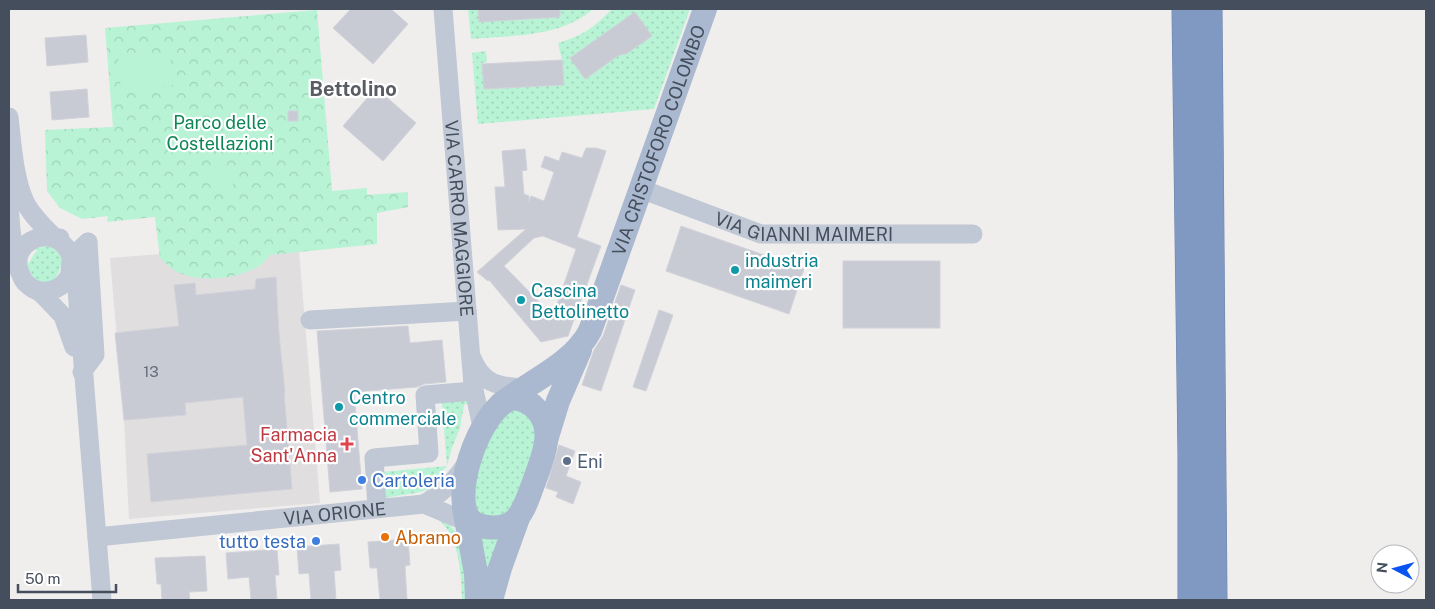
<svg xmlns="http://www.w3.org/2000/svg" width="1435" height="609" viewBox="0 0 1435 609" font-family="'Public Sans',sans-serif">
	<style>
		.education { fill: #e1dedf }
		.grass { fill: url(#grass-dots) }
		.forest { fill: url(#forest-crowns) }
		.pitch { fill: #b7f3d4 }
		.building { fill: #c9cbd4; stroke: #d1d2da; fill-rule: evenodd }
		.lines { fill: none; stroke-linecap: round; stroke-linejoin: round }
		.highway-casing { stroke: #6b84ad; stroke-width: 29 }
		.minor { stroke: #bfc8d4; stroke-width: 19 }
		.major { stroke: #aab9cf; stroke-width: 24 }
		.highway { stroke: #8099c2; stroke-width: 28 }
		.culture-dot { fill: #0f9aa8; stroke: #fff; stroke-width: 2 }
		.health-dot { fill: #e0444e; stroke: #fff; stroke-width: 2 }
		.service-dot { fill: #5c6f8a; stroke: #fff; stroke-width: 2 }
		.shop-dot { fill: #3f7fe0; stroke: #fff; stroke-width: 2 }
		.food-dot { fill: #e8710a; stroke: #fff; stroke-width: 2 }
		.labels { text-anchor: middle; dominant-baseline: central; stroke-width: 4.5; stroke-linejoin: round; paint-order: stroke }
		.number-label { font-size: 15px; fill: #656d7b }
		.park-label { font-size: 18px; fill: #0e8556; stroke: #fff }
		.street-label { font-size: 18px; fill: #444e5d; stroke: #fff }
		.culture-label { font-size: 18px; fill: #0d838f; stroke: #fff; text-anchor: start }
		.health-label { font-size: 18px; fill: #be3a42; stroke: #fff; text-anchor: end }
		.service-label { font-size: 18px; fill: #4e5e75; stroke: #fff; text-anchor: start }
		.shop-label { font-size: 18px; fill: #366cbe; stroke: #fff; text-anchor: start }
		.food-label { font-size: 18px; fill: #c56008; stroke: #fff; text-anchor: start }
		.quarter-label { font-size: 20px; font-weight: bold; fill: #595d63; stroke: #fff }
	</style>
	<defs>
		<pattern id="grass-dots" width="8" height="8" patternUnits="userSpaceOnUse" patternTransform="scale(1.25)"><rect width="8" height="8" fill="#b7f3d4"/><path d="M2 2h.1M6 6h.1" fill="none" stroke="#9fd2b8" stroke-width="1.8" stroke-linecap="round"/></pattern>
		<pattern id="forest-crowns" width="20" height="18" patternUnits="userSpaceOnUse" patternTransform="scale(1.25)"><rect width="20" height="18" fill="#b7f3d4"/><path d="M2 6a3 3 0 1 1 6 0M12 15a3 3 0 1 1 6 0" fill="none" stroke="#9fd2b8"/></pattern>
	</defs>
	<rect width="100%" height="100%" fill="#f0eded"/>
	<!-- education -->
	<path class="education" d="M 299,251 L 320,503 L 129,519 L 124,420 L 110,258 L 160,254 L 160,258 L 260,266 L 270,255 Z"/>
	<!-- grass -->
	<g class="grass">
		<path d="M 468,9 L 593,9 C 560,38 512,35 471,39 Z"/>
		<path d="M 612,9 L 690,9 L 654,109 L 478,124 L 472,53 L 486,51 L 487,62 L 482,63 L 484,89 L 563,85 L 562,60 L 558,43 C 584,35 593,28 612,9 Z"/>
		<path d="M 45,246 C 57,248 61,255 64,266 L 61,265 L 58,274 L 55,278 L 56,280 C 40,287 30,279 27,262 L 29,263 L 34,254 L 37,251 L 35,249 Z"/>
		<path d="M 467,400 L 468,403 L 464,405 L 460,428 L 452,448 L 447,466 L 433,481 L 434,488 L 416,493 L 383,498 L 382,472 L 447,466 L 442,403 Z"/>
		<path d="M 508,410 L 521,410 L 538,429 L 532,462 L 510,514 L 482,518 L 470,499 L 474,461 Z"/>
		<path d="M 437,518 L 446,521 L 458,534 L 470,600 L 462,600 C 461,573 460,537 437,518 Z"/>
		<path d="M 475,533 L 503,536 L 490,578 Z"/>
	</g>
	<!-- forest -->
	<path class="forest" d="M 317,10 L 332,191 L 367,188 L 367,195 L 408,192 L 408,207 L 377,213 L 377,244 L 270,255 C 266,259 263,264 259,266 C 236,280 199,283 175,271 C 170,268 165,262 160,258 L 155,217 L 107,222 L 108,216 L 82,219 L 60,208 L 47,191 L 45,130 L 113,127 L 105,28 Z"/>
	<!-- pitch -->
	<g class="pitch">
		<path d="M 170,52 L 173,85 L 121,90 L 118,57 Z"/>
		<path d="M 230,165 L 234,190 L 212,194 L 208,169 Z"/>
	</g>
	<!-- building -->
	<g class="building">
		<path d="M 351,9 L 391,9 L 408,24 L 373,64 L 333,28 Z"/>
		<path d="M 478,9 L 560,9 L 560,17 L 479,22 Z"/>
		<path d="M 635,12 L 652,36 L 626,54 L 619,55 L 585,79 L 570,58 Z"/>
		<path d="M 86,35 L 88,62 L 47,66 L 45,38 Z"/>
		<path d="M 562,60 L 564,85 L 484,89 L 482,64 Z"/>
		<path d="M 376,88 L 416,123 L 383,161 L 343,126 Z"/>
		<path d="M 87,89 L 89,117 L 52,120 L 50,92 Z"/>
		<rect x="288" y="111" width="10" height="10"/>
		<path d="M 586,148 L 596,148 L 606,151 L 577,237 L 601,246 L 568,336 L 541,342 L 489,280 L 488,281 L 477,272 L 526,229 L 498,230 L 495,187 L 505,187 L 502,151 L 525,149 L 527,170 L 522,171 L 524,194 L 529,196 L 529,202 L 531,196 L 544,201 L 552,178 L 554,172 L 541,167 L 545,156 L 559,161 L 562,152 L 582,158 ZM 543,236 L 576,249 L 553,316 L 504,266 L 534,238 Z"/>
		<path d="M 681,226 L 804,269 L 789,314 L 666,271 Z"/>
		<rect x="843" y="261" width="97" height="67"/>
		<path d="M 276,277 L 279,334 L 285,393 L 284,393 L 292,489 L 151,502 L 147,454 L 247,445 L 243,397 L 185,403 L 186,415 L 124,420 L 115,333 L 179,326 L 174,285 L 195,283 L 196,295 L 255,289 L 256,279 Z"/>
		<path d="M 621,285 L 635,290 L 601,391 L 582,385 L 594,350 L 603,336 Z"/>
		<path d="M 659,310 L 673,315 L 646,391 L 633,387 Z"/>
		<path d="M 408,326 L 410,343 L 442,340 L 446,382 L 424,384 L 417,387 L 354,392 L 362,489 L 330,492 L 317,331 Z"/>
		<path d="M 559,445 L 575,451 L 566,476 L 581,482 L 573,504 L 556,497 L 558,492 L 546,488 Z"/>
		<path d="M 408,539 L 410,565 L 405,566 L 407,600 L 380,600 L 377,568 L 370,568 L 368,542 Z"/>
		<path d="M 339,544 L 341,570 L 334,571 L 336,600 L 311,600 L 309,573 L 299,574 L 297,547 Z"/>
		<path d="M 277,549 L 279,575 L 275,575 L 277,600 L 251,600 L 249,577 L 228,579 L 226,553 Z"/>
		<path d="M 205,556 L 207,591 L 189,592 L 190,600 L 162,600 L 161,584 L 157,584 L 155,558 Z"/>
	</g>
	<g class="lines">
		<defs>
			<g id="highway">
				<path d="M 1186,9 L 1192,454 L 1192,600"/>
				<path d="M 1208,9 L 1213,600"/>
			</g>
		</defs>
		<!-- highway casing -->
		<use href="#highway" class="highway-casing"/>
		<!-- minor -->
		<g class="minor">
			<path id="s1" d="M 443,9 L 473,385 L 482,427"/>
			<path d="M 9,117 C 12,143 14,178 25,202 C 32,216 44,227 55,238 L 60,238"/>
			<path d="M 9,172 C 9,202 9,234 17,263"/>
			<path id="s2" d="M 641,189 L 761,234 L 973,234"/>
			<path d="M 72,260 C 60,217 4,241 21,275 C 23,281 28,286 34,289 C 44,293 55,291 63,284 C 74,274 68,268 72,259 C 75,253 83,247 88,242"/>
			<path d="M 72,266 L 76,277 L 102,600"/>
			<path d="M 32,288 L 41,293 L 63,316 L 74,347"/>
			<path d="M 310,320 L 467,311"/>
			<path d="M 472,358 C 482,383 496,386 522,388"/>
			<path d="M 82,372 L 95,355 L 88,242"/>
			<path d="M 424,504 C 442,493 456,481 467,462"/>
			<path d="M 377,508 L 374,458 L 429,453 L 425,395 L 474,391"/>
			<path id="s3" d="M 97,537 L 424,504 L 455,517 L 477,525"/>
		</g>
		<!-- major -->
		<g class="major">
			<path d="M 514,398 C 523,399 531,403 537,410 C 556,430 542,459 534,482 C 529,494 524,514 513,522 C 503,529 487,529 476,524 C 444,511 479,404 514,398 Z"/>
			<path id="s4" d="M 501,404 C 530,381 572,365 590,331 L 705,9"/>
			<path d="M 547,437 L 558,401 L 580,350"/>
			<path d="M 464,508 L 476,573 L 477,600"/>
			<path d="M 491,600 L 500,568 L 518,518"/>
		</g>
		<!-- highway -->
		<use href="#highway" class="highway"/>
	</g>
	<!-- markers -->
	<g class="culture-dot">
		<circle cx="735" cy="270" r="5"/>
		<circle cx="521" cy="300" r="5"/>
		<circle cx="339" cy="407" r="5"/>
	</g>
	<path class="health-dot" d="M344.5 436.5h5v5h5v5h-5v5h-5v-5h-5v-5h5z"/>
	<circle class="service-dot" cx="567" cy="461" r="5"/>
	<g class="shop-dot">
		<circle cx="362" cy="480" r="5"/>
		<circle cx="316" cy="541" r="5"/>
	</g>
	<circle class="food-dot" cx="385" cy="537" r="5"/>
	<g class="labels">
		<!-- number labels -->
		<g class="number-label">
			<text x="151" y="371">13</text>
		</g>
		<!-- park labels -->
		<g class="park-label">
			<text x="220" y="122">Parco delle<tspan x="220" dy="21">Costellazioni</tspan></text>
		</g>
		<!-- street labels -->
		<g class="street-label">
			<text stroke="none"><textPath href="#s4" startOffset="319">VIA CRISTOFORO COLOMBO</textPath></text>
			<text stroke="none"><textPath href="#s1" startOffset="210">VIA CARRO MAGGIORE</textPath></text>
			<text stroke="none"><textPath href="#s2" startOffset="170">VIA GIANNI MAIMERI</textPath></text>
			<text stroke="none"><textPath href="#s3" startOffset="239">VIA ORIONE</textPath></text>
		</g>
		<!-- culture labels -->
		<g class="culture-label">
			<text x="745" y="260">industria<tspan x="745" dy="21">maimeri</tspan></text>
			<text x="531" y="290">Cascina<tspan x="531" dy="21">Bettolinetto</tspan></text>
			<text x="349" y="397">Centro<tspan x="349" dy="21">commerciale</tspan></text>
		</g>
		<!-- health labels -->
		<g class="health-label">
			<text x="337" y="434">Farmacia<tspan x="337" dy="21">Sant'Anna</tspan></text>
		</g>
		<!-- service labels -->
		<g class="service-label">
			<text x="577" y="461">Eni</text>
		</g>
		<!-- shop labels -->
		<g class="shop-label">
			<text x="372" y="480">Cartoleria</text>
			<text x="306" y="541" text-anchor="end">tutto testa</text>
		</g>
		<!-- food labels -->
		<g class="food-label">
			<text x="395" y="537">Abramo</text>
		</g>
		<!-- quarter labels -->
		<g class="quarter-label">
			<text x="353" y="89">Bettolino</text>
		</g>
	</g>
	<!-- border -->
	<rect width="1435" height="609" fill="none" stroke="#444e5d" stroke-width="20"/>
	<!-- north arrow -->
	<g transform="translate(1395 569) rotate(276)"><circle r="24" fill="#ffffff" stroke="#b4b8be"/>
	<path d="M0-4L9 19L0 12L-9 19Z" fill="#0854f0"/>
	<text y="-8" font-size="14" font-weight="bold" text-anchor="middle" fill="#444e5d">N</text>
	</g>
	<!-- scale -->
	<path d="M18 584v8h98v-8" fill="none" stroke="#444e5d" stroke-width="2.5"/>
	<text x="25" y="584" font-size="15" fill="#444e5d" stroke="#ffffff" stroke-width="4" paint-order="stroke">50 m</text>
</svg>
